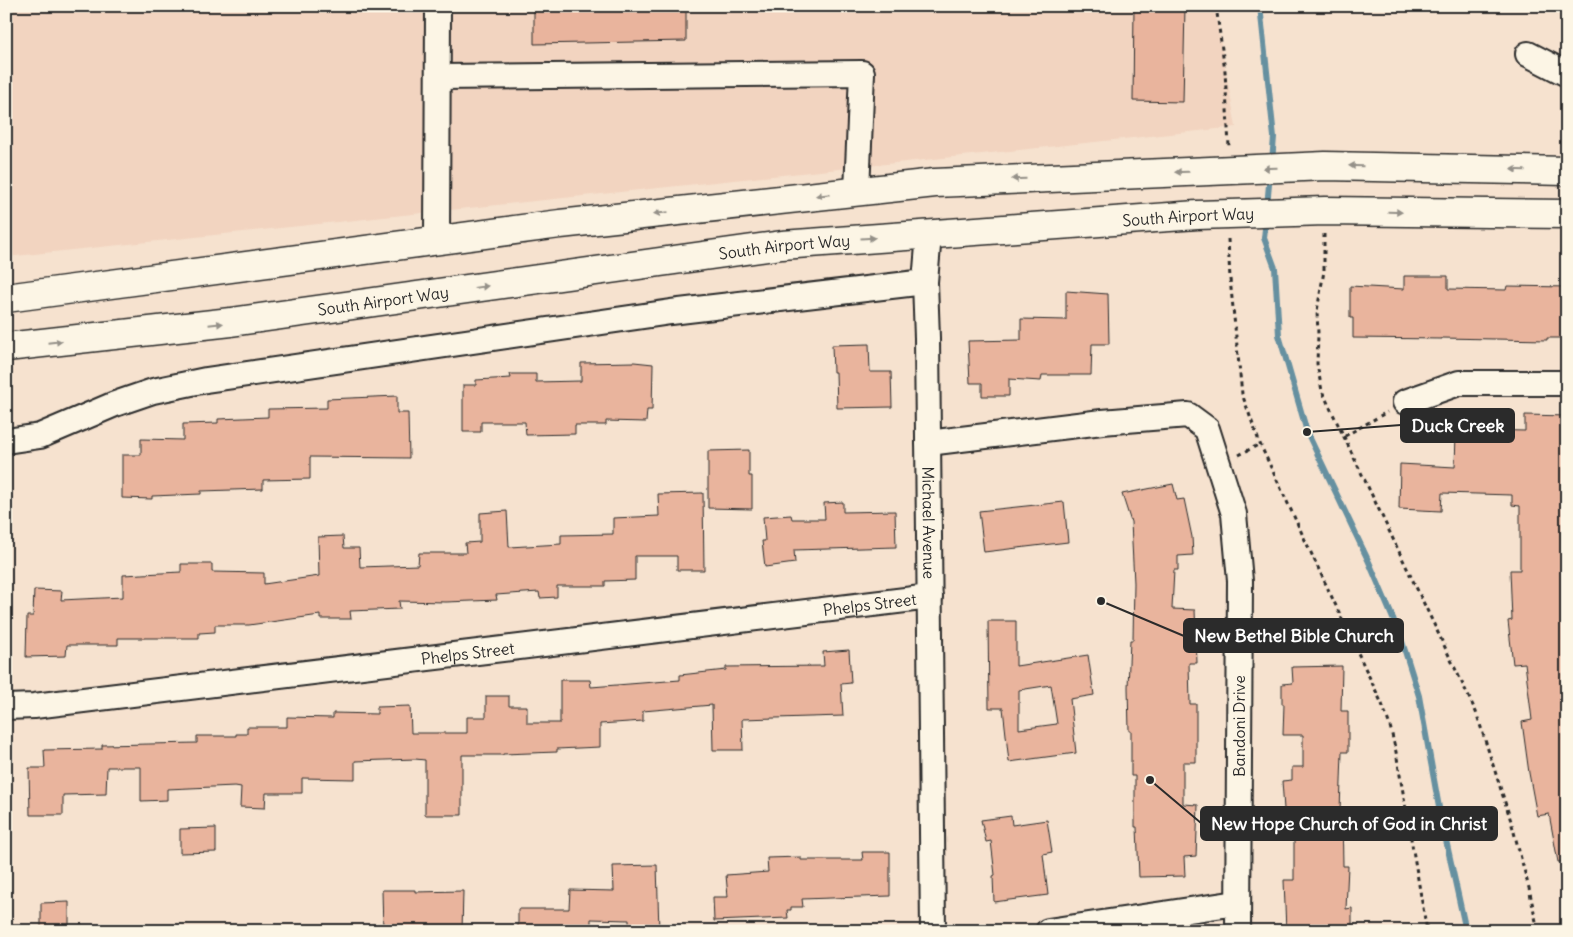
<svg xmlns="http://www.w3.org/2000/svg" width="1573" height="937" viewBox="0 0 1573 937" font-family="Delius,sans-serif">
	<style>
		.built { fill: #f2d4c0 }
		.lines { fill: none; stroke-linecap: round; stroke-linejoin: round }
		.stream { stroke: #6690a0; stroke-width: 6 }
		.building { fill: #e9b49d; stroke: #2b2b2b; fill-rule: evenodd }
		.minor-casing { stroke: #2b2b2b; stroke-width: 28 }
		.major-casing { stroke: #2b2b2b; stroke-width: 31 }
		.path { stroke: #2b2b2b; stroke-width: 3; stroke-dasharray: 4 4; stroke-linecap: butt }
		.minor { stroke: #fcf5e5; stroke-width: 24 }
		.major { stroke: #fcf5e5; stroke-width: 28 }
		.oneway { fill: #949088 }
		.labels { text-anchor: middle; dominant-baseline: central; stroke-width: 4; stroke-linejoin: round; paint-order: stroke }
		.street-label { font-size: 16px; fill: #2b2b2b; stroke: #fcf5e5 }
		.leader { fill: none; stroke: #2b2b2b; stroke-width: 2 }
		.callout-dot { fill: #2b2b2b; stroke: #fcf5e5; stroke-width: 2 }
		.callout { fill: #2b2b2b; stroke: #2b2b2b; stroke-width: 2 }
		.callout-label { font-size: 18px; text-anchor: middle; font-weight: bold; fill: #fff }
	</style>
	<rect width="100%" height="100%" fill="#f6e2cf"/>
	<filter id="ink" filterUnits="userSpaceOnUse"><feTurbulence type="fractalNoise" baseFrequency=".02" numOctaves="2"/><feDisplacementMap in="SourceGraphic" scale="10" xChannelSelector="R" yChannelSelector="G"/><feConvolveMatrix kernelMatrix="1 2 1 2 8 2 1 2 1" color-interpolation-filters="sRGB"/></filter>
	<g filter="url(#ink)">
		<!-- built -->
		<path class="built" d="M 6,6 L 1214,6 L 1236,127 L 6,257 Z"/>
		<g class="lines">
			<!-- stream -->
			<g class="stream">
				<path d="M 1260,6 L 1274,137 L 1272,162"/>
				<path d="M 1267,206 L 1270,174"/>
				<path d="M 1266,219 L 1264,238 L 1275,268 L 1279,335 L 1307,432 L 1369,562 L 1400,635 L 1419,696 L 1440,813 L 1466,931"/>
			</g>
		</g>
		<!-- building -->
		<g class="building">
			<path d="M 534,6 L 686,6 L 686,41 L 534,44 Z"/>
			<path d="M 1134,6 L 1185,6 L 1183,102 L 1133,101 Z"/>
			<path d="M 1404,276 L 1448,276 L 1448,289 L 1506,290 L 1507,286 L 1567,287 L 1567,338 L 1547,338 L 1547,340 L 1442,338 L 1442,339 L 1353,338 L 1353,318 L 1350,318 L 1350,286 L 1404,289 Z"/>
			<path d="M 1066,291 L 1108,294 L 1109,344 L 1092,344 L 1091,375 L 1042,375 L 1041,381 L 1009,379 L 1009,396 L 982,396 L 982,383 L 970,383 L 968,341 L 1021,340 L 1021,319 L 1066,320 Z"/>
			<path d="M 869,344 L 870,372 L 891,372 L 892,407 L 837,408 L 836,372 L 833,372 L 832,345 Z"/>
			<path d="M 634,362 L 653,364 L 652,410 L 647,410 L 646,422 L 606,421 L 606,425 L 575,425 L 575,434 L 526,435 L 525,422 L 481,422 L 481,432 L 463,432 L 463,385 L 476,385 L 476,380 L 511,378 L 510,374 L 536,374 L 536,382 L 581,381 L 581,363 Z"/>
			<path d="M 397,396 L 397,413 L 408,413 L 409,458 L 310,457 L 310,479 L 263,480 L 263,489 L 201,491 L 201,494 L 152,496 L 152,499 L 122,498 L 122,455 L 141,455 L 141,439 L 183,440 L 183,424 L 218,423 L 218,419 L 268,417 L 268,409 L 327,408 L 327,399 Z"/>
			<path d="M 1525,415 L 1567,416 L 1567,861 L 1558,862 L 1549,814 L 1537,816 L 1529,773 L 1522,722 L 1532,720 L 1525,663 L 1513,664 L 1508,621 L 1512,620 L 1510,570 L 1520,570 L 1520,506 L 1512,505 L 1512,495 L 1442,493 L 1441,511 L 1399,509 L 1400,464 L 1455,467 L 1456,433 L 1475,433 L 1475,430 L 1525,431 Z"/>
			<path d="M 749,450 L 749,476 L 752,476 L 752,509 L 708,508 L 708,451 Z"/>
			<path d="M 1173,484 L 1177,500 L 1184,499 L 1192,537 L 1193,555 L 1178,556 L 1178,570 L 1174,570 L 1172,609 L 1195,610 L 1197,663 L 1189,663 L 1190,704 L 1196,704 L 1196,762 L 1183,762 L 1183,804 L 1198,805 L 1196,856 L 1184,857 L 1185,876 L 1139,877 L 1137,827 L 1135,827 L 1135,776 L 1131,776 L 1131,731 L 1129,731 L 1128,687 L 1130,640 L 1133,640 L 1134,583 L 1131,522 L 1122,494 Z"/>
			<path d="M 703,493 L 704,570 L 677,570 L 677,556 L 635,556 L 635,580 L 605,581 L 605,586 L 557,586 L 557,597 L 540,598 L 539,592 L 496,595 L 497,600 L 446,602 L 399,601 L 400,609 L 350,611 L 351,619 L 320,619 L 320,615 L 249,625 L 215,625 L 215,632 L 199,633 L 199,638 L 118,638 L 118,645 L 67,645 L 66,656 L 26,657 L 27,616 L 33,616 L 34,590 L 62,591 L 61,600 L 123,597 L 123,575 L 181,572 L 181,564 L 212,564 L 212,572 L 264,573 L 264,584 L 319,576 L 318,537 L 343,536 L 344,548 L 359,548 L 360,567 L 418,565 L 419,553 L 466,553 L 465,543 L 480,542 L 480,513 L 507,511 L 509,547 L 561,544 L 561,535 L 613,534 L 613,518 L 659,516 L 658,494 Z"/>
			<path d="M 843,502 L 843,512 L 895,511 L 896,547 L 794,550 L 795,563 L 765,567 L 762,541 L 765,541 L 763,517 L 791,515 L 792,519 L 825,519 L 824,503 Z"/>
			<path d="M 1064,502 L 1068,542 L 984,552 L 979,511 Z"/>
			<path d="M 988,621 L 1016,621 L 1016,666 L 1088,655 L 1094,695 L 1070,699 L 1076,753 L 1009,762 L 1003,708 L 989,708 ZM 1051,685 L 1057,724 L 1019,729 L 1019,690 Z"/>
			<path d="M 849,650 L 851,683 L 841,684 L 843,716 L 742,719 L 743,750 L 713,750 L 712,705 L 643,711 L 643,721 L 600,724 L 600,747 L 557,749 L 557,752 L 503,754 L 503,755 L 462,755 L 462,815 L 425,815 L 425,760 L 415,759 L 355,761 L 355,779 L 302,778 L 302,793 L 266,793 L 265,808 L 240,807 L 241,787 L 235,786 L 167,789 L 167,800 L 141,801 L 141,767 L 107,767 L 106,794 L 63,795 L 63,815 L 30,815 L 29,768 L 45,768 L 44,750 L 102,749 L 102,745 L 197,743 L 197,736 L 236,736 L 236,734 L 247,734 L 247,727 L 287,727 L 287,717 L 333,718 L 333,713 L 377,714 L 377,707 L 410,706 L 411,733 L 467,733 L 467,717 L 486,717 L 486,696 L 509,696 L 509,706 L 527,706 L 527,723 L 560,723 L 560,680 L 590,680 L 591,687 L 680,680 L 680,675 L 726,670 L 726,667 L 824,666 L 823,652 Z"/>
			<path d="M 1342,666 L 1341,711 L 1348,711 L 1348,752 L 1342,752 L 1340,811 L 1342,810 L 1343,866 L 1348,866 L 1346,909 L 1352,908 L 1352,931 L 1286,931 L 1284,880 L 1294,880 L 1294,837 L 1286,837 L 1282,781 L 1292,780 L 1292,767 L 1303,767 L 1303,735 L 1283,735 L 1284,704 L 1282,704 L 1282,684 L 1293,683 L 1292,667 Z"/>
			<path d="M 1011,816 L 1012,825 L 1047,820 L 1052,852 L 1043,854 L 1048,895 L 994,902 L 993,876 L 995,875 L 991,841 L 986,842 L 981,820 Z"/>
			<path d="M 216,828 L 216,852 L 180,853 L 180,829 Z"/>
			<path d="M 862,852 L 890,852 L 890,896 L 802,899 L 803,907 L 791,907 L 791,910 L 787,910 L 788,918 L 714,921 L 713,897 L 728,897 L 726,875 L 768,872 L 767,858 L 801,857 L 801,860 L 863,860 Z"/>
			<path d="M 657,865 L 659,931 L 629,931 L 629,920 L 591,919 L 591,931 L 518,931 L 518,909 L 569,909 L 570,890 L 614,891 L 613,866 Z"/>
			<path d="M 382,890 L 415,890 L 415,892 L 463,891 L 462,931 L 383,931 Z"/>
			<path d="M 69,902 L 69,931 L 41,931 L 41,903 Z"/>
		</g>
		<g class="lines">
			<defs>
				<g id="minor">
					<path d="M 1528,54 L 1567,74"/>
					<path d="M 438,77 L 862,73 L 857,191"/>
					<path id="s1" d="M 929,234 L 925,282 L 927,338 L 933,931"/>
					<path d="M 437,240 L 438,6"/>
					<path d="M 1405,402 L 1459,383 L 1567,383"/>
					<path d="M 6,441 L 40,436 L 115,404 L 153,391 L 206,380 L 671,312 L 925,282"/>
					<path d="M 928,443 L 1102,422 L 1188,415 L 1207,429 L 1234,514 L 1240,581 L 1238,931"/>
					<path id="s2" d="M 6,707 L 34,706 L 930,597"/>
					<path d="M 1048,931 L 1237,903"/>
				</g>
				<g id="major">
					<path d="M 6,298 L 560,224 L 935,183 L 1325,166 L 1567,171"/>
					<path id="s3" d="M 6,347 L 231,322 L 782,245 L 1197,215 L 1325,211 L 1567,214"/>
				</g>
			</defs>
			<!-- minor casing -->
			<use href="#minor" class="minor-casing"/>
			<!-- major casing -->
			<use href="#major" class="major-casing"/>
			<!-- path -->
			<g class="path">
				<path d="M 1216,6 L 1225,71 L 1229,147"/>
				<path d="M 1324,234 L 1324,271 L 1317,311 L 1318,334 L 1317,364 L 1322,391 L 1476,712 L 1511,821 L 1529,888 L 1538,931"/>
				<path d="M 1228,239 L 1230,279 L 1242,394 L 1260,444 L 1382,704 L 1390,726 L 1396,752 L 1427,931"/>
				<path d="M 1345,436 L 1387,412"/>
				<path d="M 1239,455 L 1260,444"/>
			</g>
			<!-- minor -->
			<use href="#minor" class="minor"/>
			<!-- major -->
			<use href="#major" class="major"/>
		</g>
		<!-- one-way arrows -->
		<defs><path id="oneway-solid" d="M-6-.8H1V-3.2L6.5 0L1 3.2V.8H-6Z" transform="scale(1.25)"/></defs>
		<g class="oneway">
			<use href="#oneway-solid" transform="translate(1356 166) rotate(-179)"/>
			<use href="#oneway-solid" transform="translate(1270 168) rotate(178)"/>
			<use href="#oneway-solid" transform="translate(1518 170) rotate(-179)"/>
			<use href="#oneway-solid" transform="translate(1182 172) rotate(178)"/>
			<use href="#oneway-solid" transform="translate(1019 179) rotate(178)"/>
			<use href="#oneway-solid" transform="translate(823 195) rotate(174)"/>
			<use href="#oneway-solid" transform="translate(1395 212) rotate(1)"/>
			<use href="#oneway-solid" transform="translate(661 213) rotate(174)"/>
			<use href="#oneway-solid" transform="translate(868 238) rotate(-4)"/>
			<use href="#oneway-solid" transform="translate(481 287) rotate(-8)"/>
			<use href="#oneway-solid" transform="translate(216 324) rotate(-6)"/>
			<use href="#oneway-solid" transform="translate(55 342) rotate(-6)"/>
		</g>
	</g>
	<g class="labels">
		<!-- street labels -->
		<g class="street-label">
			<text stroke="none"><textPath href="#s3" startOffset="1190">South Airport Way</textPath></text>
			<text stroke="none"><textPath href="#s3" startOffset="785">South Airport Way</textPath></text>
			<text stroke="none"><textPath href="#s3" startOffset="380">South Airport Way</textPath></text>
			<text stroke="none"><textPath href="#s1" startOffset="289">Michael Avenue</textPath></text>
			<text stroke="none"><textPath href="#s2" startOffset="870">Phelps Street</textPath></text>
			<text stroke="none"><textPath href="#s2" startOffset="465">Phelps Street</textPath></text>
			<text transform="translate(1239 726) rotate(-90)">Bandoni Drive</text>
		</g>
	</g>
	<!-- callouts -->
	<path class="leader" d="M1307 432L1401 425M1101 601L1184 636M1150 780L1201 823"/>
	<g class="callout-dot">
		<circle cx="1307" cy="432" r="5"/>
		<circle cx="1101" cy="601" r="5"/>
		<circle cx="1150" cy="780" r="5"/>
	</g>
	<g class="callout">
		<rect x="1401" y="409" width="113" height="33" rx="5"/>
		<rect x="1184" y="619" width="219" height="33" rx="5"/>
		<rect x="1201" y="807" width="296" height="33" rx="5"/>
	</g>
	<g class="callout-label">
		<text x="1458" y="432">Duck Creek</text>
		<text x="1294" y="642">New Bethel Bible Church</text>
		<text x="1349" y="830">New Hope Church of God in Christ</text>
	</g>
	<!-- margin -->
	<rect width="1573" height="937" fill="none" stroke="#fcf5e5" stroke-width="25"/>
	<rect x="12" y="12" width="1548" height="912" fill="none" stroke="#2b2b2b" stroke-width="2" filter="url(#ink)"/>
</svg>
